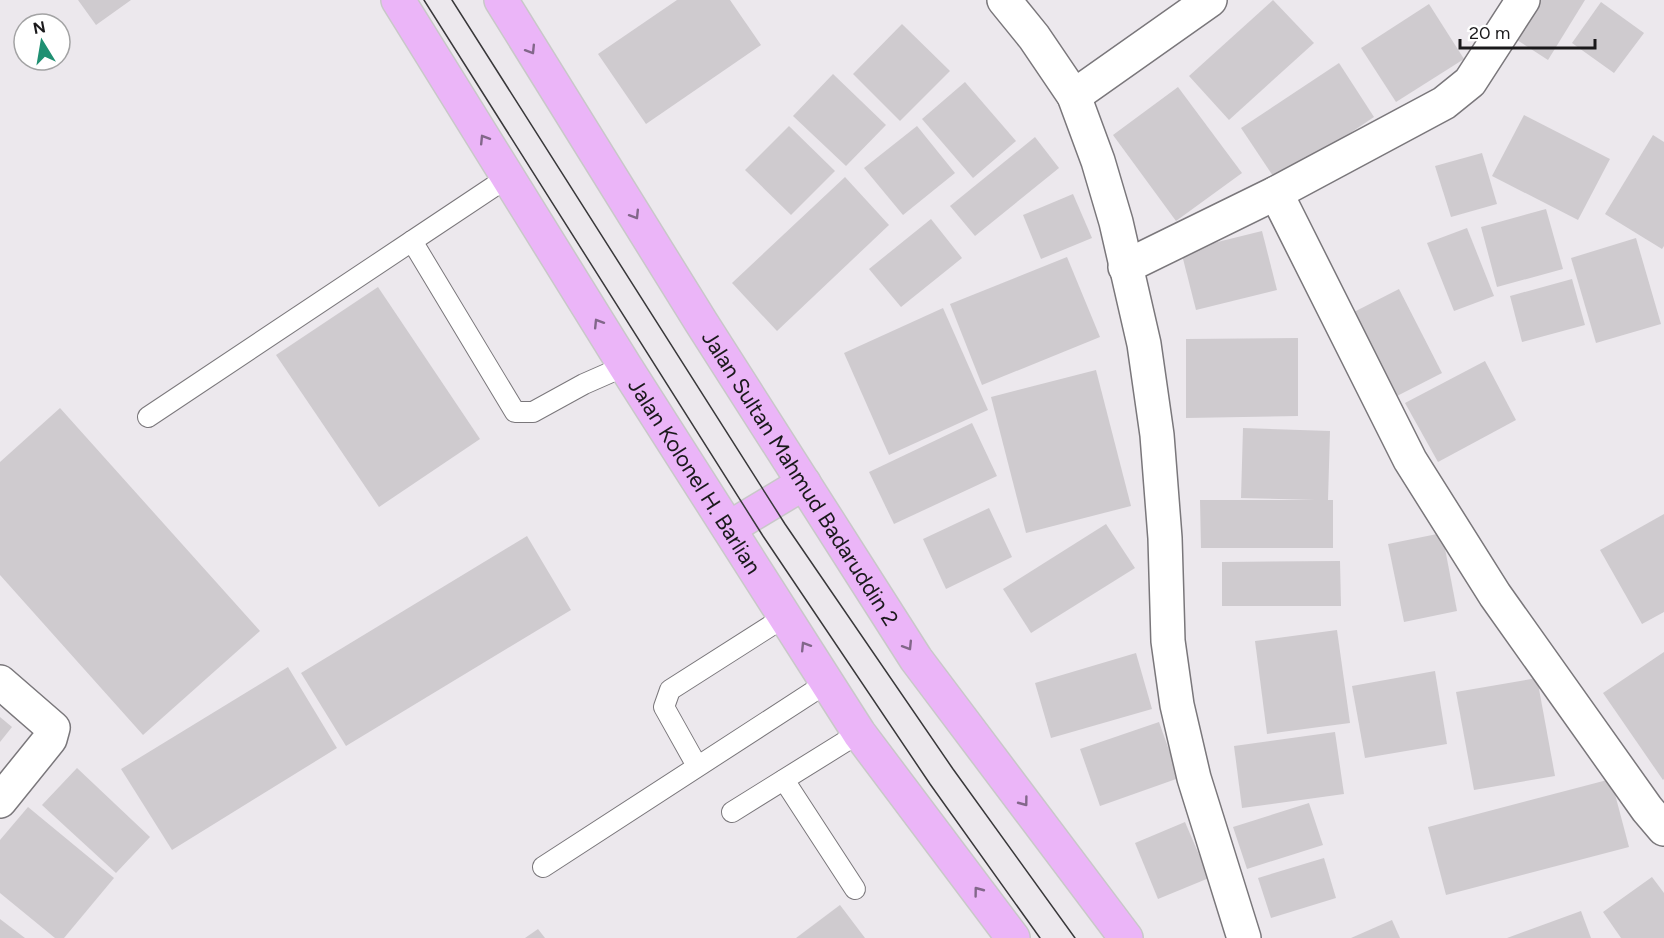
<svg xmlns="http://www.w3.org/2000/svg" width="1664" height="938" viewBox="0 0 1664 938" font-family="Figtree,sans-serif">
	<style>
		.building { fill: #cfcbcf }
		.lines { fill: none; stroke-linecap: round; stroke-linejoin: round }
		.lane-casing { stroke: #7a777b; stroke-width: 22 }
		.street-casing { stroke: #7a777b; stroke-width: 36 }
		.highway-casing { stroke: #c8c8c8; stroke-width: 36 }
		.lane { stroke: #fff; stroke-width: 20 }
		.street { stroke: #fff; stroke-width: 33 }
		.highway { stroke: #ebb5f8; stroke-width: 33 }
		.tram { stroke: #39383a; stroke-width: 1.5 }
		.oneway { stroke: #82678a }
		.labels { text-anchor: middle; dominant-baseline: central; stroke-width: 4.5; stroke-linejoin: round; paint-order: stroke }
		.street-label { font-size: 22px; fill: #1a191b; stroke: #fff }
	</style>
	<rect width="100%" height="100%" fill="#ece8ed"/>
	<!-- building -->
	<g class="building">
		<path d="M 78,0 L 131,0 L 96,25 Z"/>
		<path d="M 677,0 L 730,0 L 761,45 L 646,124 L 598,54 Z"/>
		<path d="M 1273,0 L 1314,43 L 1229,120 L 1189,76 Z"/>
		<path d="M 1538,0 L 1585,0 L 1548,60 L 1514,38 Z"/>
		<path d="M 1601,2 L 1644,33 L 1614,73 L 1572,43 Z"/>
		<path d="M 1429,4 L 1464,59 L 1396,102 L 1361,48 Z"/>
		<path d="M 902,24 L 950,71 L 900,121 L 853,74 Z"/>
		<path d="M 1339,63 L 1374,117 L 1277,182 L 1241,128 Z"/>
		<path d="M 833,74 L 886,125 L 846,166 L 793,116 Z"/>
		<path d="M 965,82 L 1016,141 L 973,178 L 922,119 Z"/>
		<path d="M 1178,87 L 1242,173 L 1176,221 L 1113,135 Z"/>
		<path d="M 1524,115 L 1610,159 L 1578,220 L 1492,176 Z"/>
		<path d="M 789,126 L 835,171 L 791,215 L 745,170 Z"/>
		<path d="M 917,126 L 955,173 L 903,215 L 864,168 Z"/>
		<path d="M 1653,135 L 1664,142 L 1664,246 L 1662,249 L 1605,214 Z"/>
		<path d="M 1035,137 L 1059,168 L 975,236 L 950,206 Z"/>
		<path d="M 1482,153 L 1497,204 L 1451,217 L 1435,166 Z"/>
		<path d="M 845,177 L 889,225 L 777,331 L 732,283 Z"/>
		<path d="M 1073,194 L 1092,238 L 1041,259 L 1023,215 Z"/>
		<path d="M 1546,209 L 1563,269 L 1497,287 L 1481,227 Z"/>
		<path d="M 931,219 L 962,258 L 901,307 L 869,269 Z"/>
		<path d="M 1467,228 L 1494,296 L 1454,311 L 1427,243 Z"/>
		<path d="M 1262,231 L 1277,290 L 1196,310 L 1181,251 Z"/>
		<path d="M 1636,238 L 1661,324 L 1596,343 L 1571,258 Z"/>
		<path d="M 1067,257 L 1100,337 L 982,385 L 950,304 Z"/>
		<path d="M 1572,279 L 1585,325 L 1522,342 L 1510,296 Z"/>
		<path d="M 378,287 L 480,439 L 379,507 L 276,355 Z"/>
		<path d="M 1399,289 L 1442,373 L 1397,396 L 1354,312 Z"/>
		<path d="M 943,308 L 988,410 L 889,455 L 844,353 Z"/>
		<path d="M 1298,338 L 1298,416 L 1186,418 L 1186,339 Z"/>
		<path d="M 1485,361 L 1516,420 L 1438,462 L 1405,403 Z"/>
		<path d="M 1096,370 L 1131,506 L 1026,533 L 991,397 Z"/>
		<path d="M 60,408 L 260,631 L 143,735 L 0,575 L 0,462 Z"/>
		<path d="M 972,423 L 997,476 L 894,524 L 869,472 Z"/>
		<path d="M 1243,428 L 1330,431 L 1328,500 L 1333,500 L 1333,548 L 1201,548 L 1200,500 L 1315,500 L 1241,498 Z"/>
		<path d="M 989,508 L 1012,557 L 946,589 L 923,539 Z"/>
		<path d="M 1664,514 L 1664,612 L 1642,624 L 1600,550 Z"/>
		<path d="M 1106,524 L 1135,568 L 1031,633 L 1003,589 Z"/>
		<path d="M 1442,533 L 1457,611 L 1404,622 L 1388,544 Z"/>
		<path d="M 527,536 L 571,610 L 346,746 L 301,673 Z"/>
		<path d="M 1340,561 L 1341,606 L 1222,606 L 1222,562 Z"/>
		<path d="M 1337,630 L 1350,723 L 1267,734 L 1255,641 Z"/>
		<path d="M 1664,652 L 1664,779 L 1663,780 L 1603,693 Z"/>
		<path d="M 1136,653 L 1152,709 L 1051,738 L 1035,683 Z"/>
		<path d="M 288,667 L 337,748 L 172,850 L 121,769 Z"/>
		<path d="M 1435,671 L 1447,744 L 1365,758 L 1352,686 Z"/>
		<path d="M 1537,678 L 1555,776 L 1474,790 L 1456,692 Z"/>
		<path d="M 0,717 L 12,727 L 0,742 Z"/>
		<path d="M 1159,722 L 1179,778 L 1100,806 L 1080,749 Z"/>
		<path d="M 1335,732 L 1344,794 L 1242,808 L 1234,746 Z"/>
		<path d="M 77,768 L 150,837 L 116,873 L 42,805 Z"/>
		<path d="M 1611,779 L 1629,847 L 1446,895 L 1428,827 Z"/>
		<path d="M 1309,803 L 1323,845 L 1247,869 L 1233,827 Z"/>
		<path d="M 28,807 L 114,878 L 64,938 L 55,938 L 0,893 L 0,840 Z"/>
		<path d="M 1185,822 L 1209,878 L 1158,899 L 1135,843 Z"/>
		<path d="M 1324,858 L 1336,898 L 1271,918 L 1258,878 Z"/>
		<path d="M 1652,877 L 1664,893 L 1664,938 L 1621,938 L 1603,912 Z"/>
		<path d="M 840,905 L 865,938 L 796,938 Z"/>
		<path d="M 1581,911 L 1591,938 L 1507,938 Z"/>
		<path d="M 0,919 L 25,938 L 0,938 Z"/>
		<path d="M 1392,920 L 1400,938 L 1351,938 Z"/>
		<path d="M 538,929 L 545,938 L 525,938 Z"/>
	</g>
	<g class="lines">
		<defs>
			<g id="lane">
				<path d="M 508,177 L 412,241 L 515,412 L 533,412 L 584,384 L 625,366"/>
				<path d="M 148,417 L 412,241"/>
				<path d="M 697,766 L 664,707 L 670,690 L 786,616"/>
				<path d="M 784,780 L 855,889"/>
				<path d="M 732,812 L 859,733"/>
				<path d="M 543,867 L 828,682"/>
			</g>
			<g id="street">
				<path d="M 1004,0 L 1034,37 L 1074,96 L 1098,161 L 1116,222 L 1144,344 L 1157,435 L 1165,538 L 1168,641 L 1177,705 L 1194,778 L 1244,938"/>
				<path d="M 1074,96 L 1210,0"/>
				<path d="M 1276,193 L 1410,460 L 1495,595 L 1647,809 L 1664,829"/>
				<path d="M 1125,267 L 1276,193 L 1444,103 L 1470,82 L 1523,0"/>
				<path d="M 0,682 L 53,728 L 50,739 L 0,801"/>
			</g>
			<g id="highway">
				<path id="s1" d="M 398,0 L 625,366 L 859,733 L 1013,938"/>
				<path id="s2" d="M 501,0 L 701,322 L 916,659 L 1126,938"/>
				<path d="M 729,528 L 804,483"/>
			</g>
		</defs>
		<!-- lane casing -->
		<use href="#lane" class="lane-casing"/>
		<!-- street casing -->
		<use href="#street" class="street-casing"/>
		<!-- highway casing -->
		<use href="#highway" class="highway-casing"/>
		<!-- lane -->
		<use href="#lane" class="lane"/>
		<!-- street -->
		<use href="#street" class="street"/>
		<!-- highway -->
		<use href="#highway" class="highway"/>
		<!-- tram -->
		<g class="tram">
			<path d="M 424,0 L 763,536 L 930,784 L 1040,938"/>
			<path d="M 452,0 L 785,524 L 953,769 L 1075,938"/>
		</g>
	</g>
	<!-- one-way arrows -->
	<defs><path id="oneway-chevron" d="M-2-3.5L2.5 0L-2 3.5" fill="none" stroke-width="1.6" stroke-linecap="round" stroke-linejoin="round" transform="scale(1.5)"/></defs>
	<g class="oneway">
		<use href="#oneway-chevron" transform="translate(531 50) rotate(58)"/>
		<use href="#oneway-chevron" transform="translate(484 139) rotate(-122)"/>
		<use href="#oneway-chevron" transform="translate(635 215) rotate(58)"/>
		<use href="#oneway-chevron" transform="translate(598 323) rotate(-122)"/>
		<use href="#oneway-chevron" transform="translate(805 646) rotate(-122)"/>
		<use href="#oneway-chevron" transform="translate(908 646) rotate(58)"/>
		<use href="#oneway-chevron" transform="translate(1024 802) rotate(53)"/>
		<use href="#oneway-chevron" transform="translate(978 891) rotate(-127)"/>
	</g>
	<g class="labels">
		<!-- street labels -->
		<g class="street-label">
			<text stroke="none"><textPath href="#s1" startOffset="561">Jalan Kolonel H. Barlian</textPath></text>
			<text stroke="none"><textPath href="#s2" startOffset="564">Jalan Sultan Mahmud Badaruddin 2</textPath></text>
		</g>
	</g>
	<!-- north arrow -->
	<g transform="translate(42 42) rotate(349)"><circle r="28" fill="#ffffff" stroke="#a3a3a4" stroke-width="1.5"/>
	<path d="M0-4.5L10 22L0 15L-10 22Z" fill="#1f9072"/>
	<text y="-9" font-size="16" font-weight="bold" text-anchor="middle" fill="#1a191b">N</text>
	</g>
	<!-- scale -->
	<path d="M1460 39v9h135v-9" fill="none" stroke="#1a191b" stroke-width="3"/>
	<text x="1469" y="39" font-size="18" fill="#1a191b" stroke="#ffffff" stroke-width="4.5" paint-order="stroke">20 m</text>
</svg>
